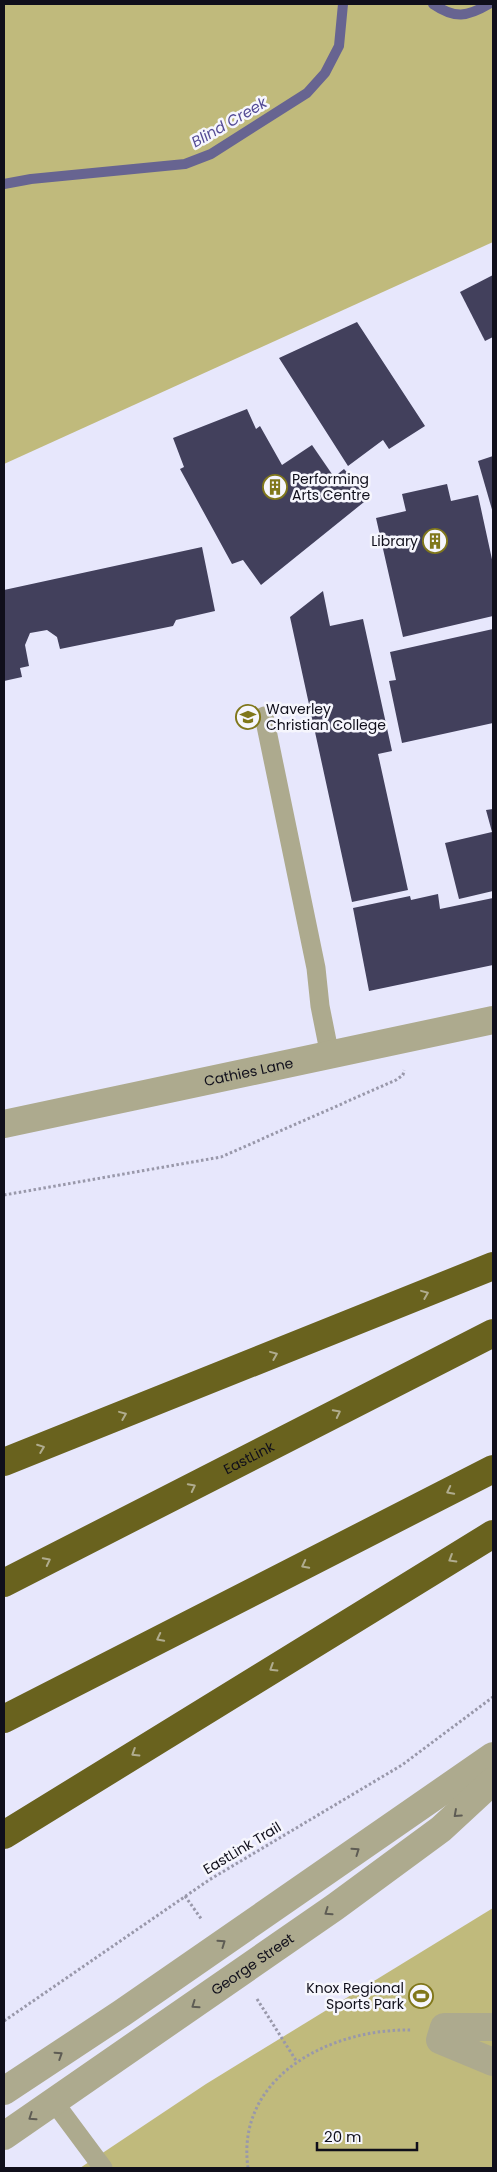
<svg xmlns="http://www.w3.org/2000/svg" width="497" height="2172" viewBox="0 0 497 2172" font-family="Poppins,sans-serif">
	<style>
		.green { fill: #c0ba7c }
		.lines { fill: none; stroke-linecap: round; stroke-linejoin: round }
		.stream { stroke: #676491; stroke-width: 10 }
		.building { fill: #42405c }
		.path { stroke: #9998aa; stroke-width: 3; stroke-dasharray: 2.5 2.5; stroke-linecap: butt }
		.lane { stroke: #adaa8e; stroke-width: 19 }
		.street { stroke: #adaa8e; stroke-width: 28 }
		.highway { stroke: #69621e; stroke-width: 28 }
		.oneway { stroke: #b0ac8e }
		.oneway2 { stroke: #5e5c54 }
		.labels { text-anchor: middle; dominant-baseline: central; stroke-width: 5; stroke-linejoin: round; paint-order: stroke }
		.poi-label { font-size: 14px; fill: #100f1b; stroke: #f6f6fd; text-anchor: start }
		.street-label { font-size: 14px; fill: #100f1b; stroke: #f6f6fd }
		.water-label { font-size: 15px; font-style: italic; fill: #544b95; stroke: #f6f6fd }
	</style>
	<rect width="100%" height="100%" fill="#e7e7fc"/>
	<!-- green -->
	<g class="green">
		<path d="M 4,4 L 493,4 L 493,242 L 4,464 Z"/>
		<path d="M 493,1908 L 493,2168 L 80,2168 L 206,2084 Z"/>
	</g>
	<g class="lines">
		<!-- stream -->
		<g class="stream">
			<path d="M 433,4 C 455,19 467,17 489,4"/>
			<path d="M 4,184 L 31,179 L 185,164 L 211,154 L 307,93 L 325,73 L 339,46 L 343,4"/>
		</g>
	</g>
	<!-- building -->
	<g class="building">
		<path d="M 493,275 L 493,337 L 485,341 L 460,292 Z"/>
		<path d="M 357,322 L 425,426 L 389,449 L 383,440 L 348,466 L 279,358 Z"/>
		<path d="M 247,409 L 256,429 L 260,426 L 282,465 L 312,445 L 334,477 L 344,469 L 369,498 L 261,585 L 243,560 L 232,564 L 180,469 L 184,467 L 173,438 Z"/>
		<path d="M 493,456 L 493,513 L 478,461 Z"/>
		<path d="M 447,484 L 451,501 L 478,495 L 493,564 L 493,616 L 403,637 L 376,518 L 406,511 L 402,494 Z"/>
		<path d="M 202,547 L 215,611 L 176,620 L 173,626 L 60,649 L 57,637 L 47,630 L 30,633 L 25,645 L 29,666 L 20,668 L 22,677 L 4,681 L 4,590 Z"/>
		<path d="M 323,591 L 330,626 L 363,619 L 392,751 L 378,754 L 408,890 L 352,902 L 290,617 Z"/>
		<path d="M 493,629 L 493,723 L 402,743 L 389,681 L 396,680 L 390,652 Z"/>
		<path d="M 493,809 L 493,891 L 459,899 L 445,843 L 492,832 L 486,810 Z"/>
		<path d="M 438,894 L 440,909 L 493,898 L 493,965 L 369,991 L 353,908 L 410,896 L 411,900 Z"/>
	</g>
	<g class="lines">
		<!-- path -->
		<g class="path">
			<path d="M 4,1195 L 221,1157 L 396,1080 L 403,1075 L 404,1070"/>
			<path d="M 185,1896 L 202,1920"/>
			<path d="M 257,1999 L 297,2062"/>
			<path d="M 4,2021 L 209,1880 L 402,1765 L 493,1697"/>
			<path d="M 248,2168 C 235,2075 333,2028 412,2030"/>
		</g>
		<!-- lane -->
		<g class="lane">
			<path d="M 264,716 L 316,968 L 320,1006 L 330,1056"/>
			<path d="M 54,2102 L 103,2168"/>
		</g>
		<!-- street -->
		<g class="street">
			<path id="s1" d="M 4,1124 L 493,1020"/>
			<path d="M 493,2027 L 444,2027 L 440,2040 L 493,2062"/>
			<path d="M 4,2091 L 122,2013 L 493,1756"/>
			<path id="s2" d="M 4,2136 L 335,1907 L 441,1829 L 493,1781"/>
		</g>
		<!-- highway -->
		<g class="highway">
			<path d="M 4,1462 L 493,1266"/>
			<path id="s3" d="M 4,1583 L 493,1333"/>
			<path d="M 4,1719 L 493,1469"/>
			<path d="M 4,1835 L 493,1534"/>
		</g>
	</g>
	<!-- one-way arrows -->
	<defs><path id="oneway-chevron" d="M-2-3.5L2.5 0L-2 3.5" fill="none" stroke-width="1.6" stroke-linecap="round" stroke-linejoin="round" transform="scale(1.25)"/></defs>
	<g class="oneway">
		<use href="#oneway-chevron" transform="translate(425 1294) rotate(-22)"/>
		<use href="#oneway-chevron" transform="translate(274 1355) rotate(-22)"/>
		<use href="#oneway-chevron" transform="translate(337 1413) rotate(-27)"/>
		<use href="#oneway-chevron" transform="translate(123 1415) rotate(-22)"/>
		<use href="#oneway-chevron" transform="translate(41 1448) rotate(-21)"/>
		<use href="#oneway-chevron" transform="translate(192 1487) rotate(-27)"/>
		<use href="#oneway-chevron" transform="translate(450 1491) rotate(153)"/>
		<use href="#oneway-chevron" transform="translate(452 1559) rotate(149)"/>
		<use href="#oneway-chevron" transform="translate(47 1561) rotate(-27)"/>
		<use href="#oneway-chevron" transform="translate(305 1565) rotate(153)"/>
		<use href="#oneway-chevron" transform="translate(160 1638) rotate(153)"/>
		<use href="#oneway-chevron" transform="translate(273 1668) rotate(148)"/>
		<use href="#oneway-chevron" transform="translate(135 1753) rotate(148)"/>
	</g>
	<g class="oneway2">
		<use href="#oneway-chevron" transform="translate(457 1814) rotate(138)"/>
		<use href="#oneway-chevron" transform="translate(356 1851) rotate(-35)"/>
		<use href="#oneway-chevron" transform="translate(328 1912) rotate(145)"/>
		<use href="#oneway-chevron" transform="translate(222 1943) rotate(-35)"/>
		<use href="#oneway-chevron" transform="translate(195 2005) rotate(145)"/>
		<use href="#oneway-chevron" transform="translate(59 2055) rotate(-33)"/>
		<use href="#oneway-chevron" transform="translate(32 2117) rotate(146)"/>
	</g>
	<!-- icons -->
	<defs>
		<symbol id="building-ring" viewBox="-11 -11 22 22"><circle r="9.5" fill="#f6f6fd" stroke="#80771b" stroke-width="1.5"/><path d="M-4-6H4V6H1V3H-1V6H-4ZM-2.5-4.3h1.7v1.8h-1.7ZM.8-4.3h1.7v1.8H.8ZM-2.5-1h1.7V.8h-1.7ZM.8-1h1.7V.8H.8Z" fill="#80771b"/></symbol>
		<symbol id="school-ring" viewBox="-11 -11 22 22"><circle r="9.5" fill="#f6f6fd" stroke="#80771b" stroke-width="1.5"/><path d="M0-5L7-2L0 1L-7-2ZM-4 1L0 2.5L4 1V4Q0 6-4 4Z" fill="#80771b"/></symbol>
		<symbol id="stadium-ring" viewBox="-11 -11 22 22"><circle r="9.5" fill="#f6f6fd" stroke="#80771b" stroke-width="1.5"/><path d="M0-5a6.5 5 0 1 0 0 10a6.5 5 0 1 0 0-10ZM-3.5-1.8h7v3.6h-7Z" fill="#80771b"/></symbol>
	</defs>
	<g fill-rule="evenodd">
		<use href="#building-ring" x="261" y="473" width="28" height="28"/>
		<use href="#building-ring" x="421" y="527" width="28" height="28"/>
		<use href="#school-ring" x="234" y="703" width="28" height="28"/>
		<use href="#stadium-ring" x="407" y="1982" width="28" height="28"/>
	</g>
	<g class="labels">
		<!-- poi labels -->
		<g class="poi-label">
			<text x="292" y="479">Performing<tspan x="292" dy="16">Arts Centre</tspan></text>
			<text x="418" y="541" text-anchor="end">Library</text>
			<text x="266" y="709">Waverley<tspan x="266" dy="16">Christian College</tspan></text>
			<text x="404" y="1988" text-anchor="end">Knox Regional<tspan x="404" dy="16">Sports Park</tspan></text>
		</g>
		<!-- street labels -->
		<g class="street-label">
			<text stroke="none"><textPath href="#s1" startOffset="250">Cathies Lane</textPath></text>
			<text stroke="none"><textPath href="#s3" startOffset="275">EastLink</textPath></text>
			<text transform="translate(242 1848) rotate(-31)">EastLink Trail</text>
			<text stroke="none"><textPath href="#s2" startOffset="302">George Street</textPath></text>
		</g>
		<!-- water labels -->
		<g class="water-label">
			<text transform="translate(229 122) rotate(-30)">Blind Creek</text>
		</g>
	</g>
	<!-- border -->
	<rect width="497" height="2172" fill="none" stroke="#100f1b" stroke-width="10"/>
	<!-- scale -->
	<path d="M317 2142v8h100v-8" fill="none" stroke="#100f1b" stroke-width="2.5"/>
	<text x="324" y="2142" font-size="15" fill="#100f1b" stroke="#f6f6fd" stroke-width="4" paint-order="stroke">20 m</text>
</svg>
